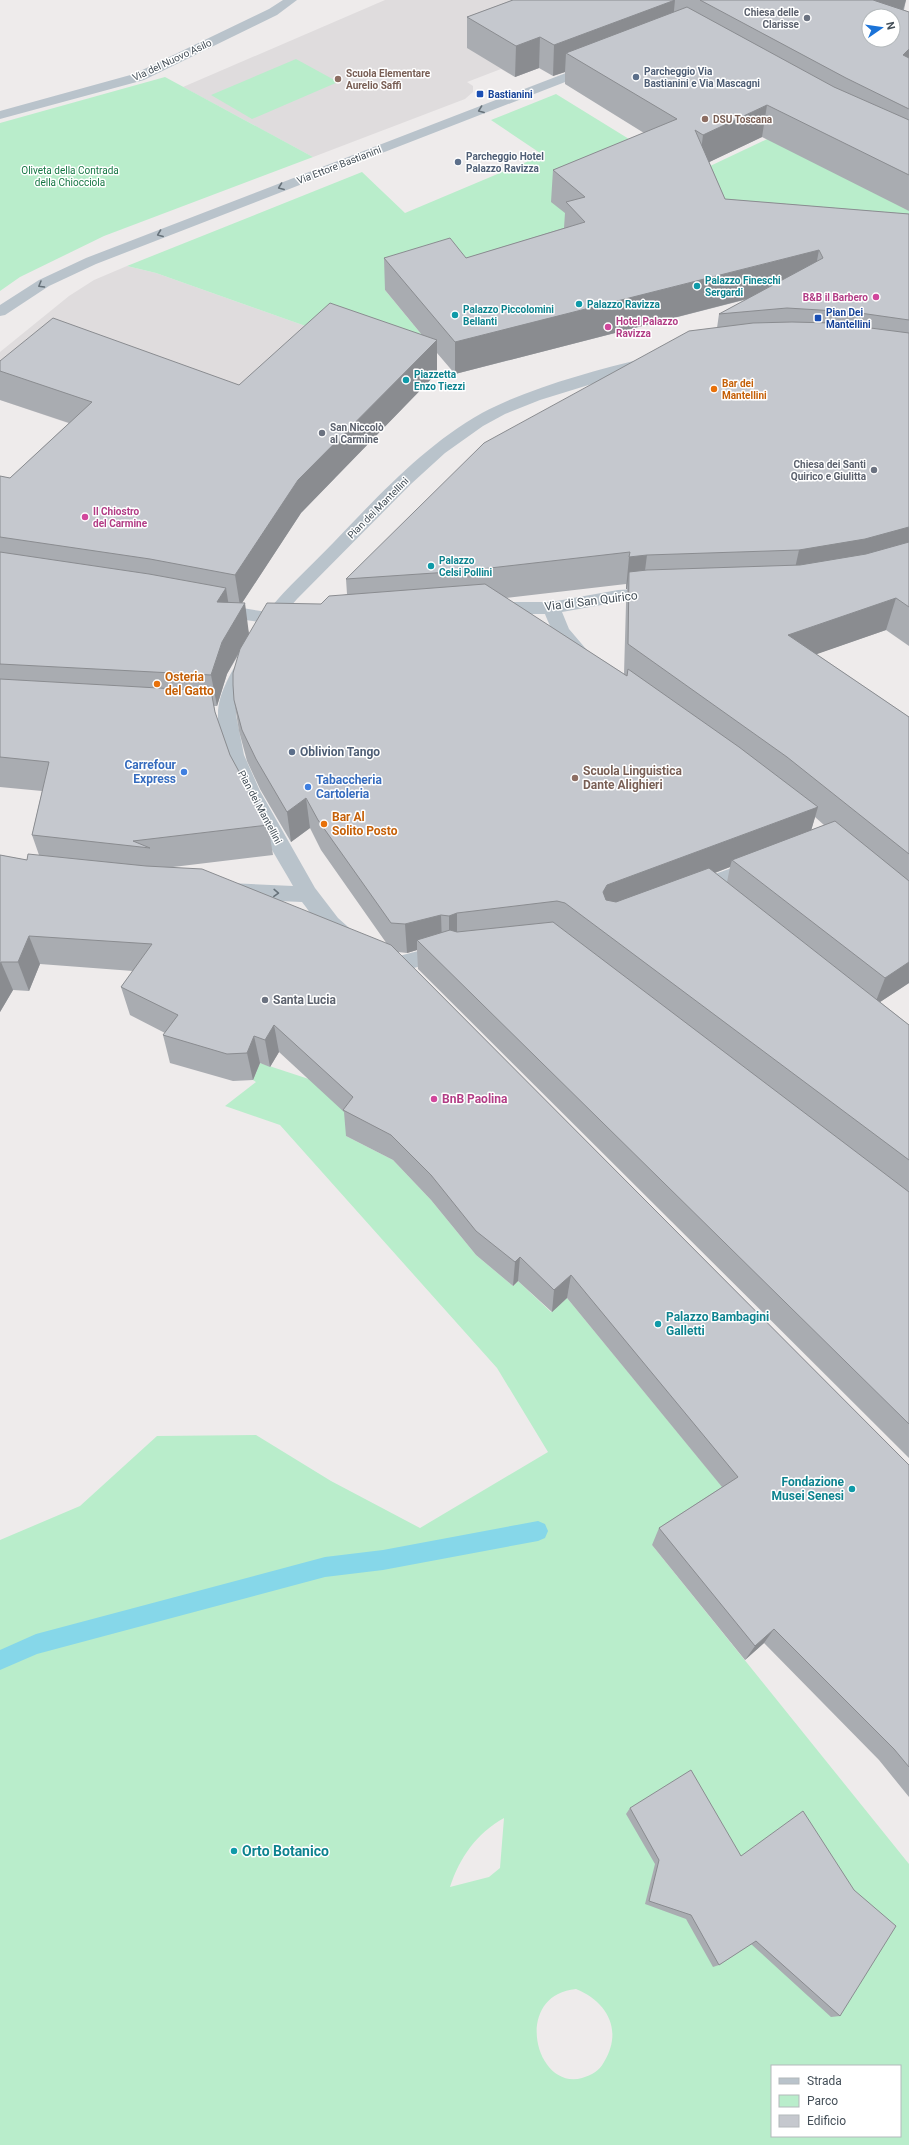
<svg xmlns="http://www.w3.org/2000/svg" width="909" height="2145" viewBox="0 0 909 2145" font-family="Roboto,sans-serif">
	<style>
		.education { fill: #dfdcdd }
		.green { fill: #b9edcb; fill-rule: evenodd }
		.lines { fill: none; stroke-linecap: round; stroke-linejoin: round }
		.stream { fill: #86d7e9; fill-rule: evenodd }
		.street { fill: #b9c3cb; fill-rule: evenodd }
		.wall { fill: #a9acb1; fill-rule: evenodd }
		.shaded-wall { fill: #8a8c90 }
		.building { fill: #c5c8ce; stroke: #8a8c90; fill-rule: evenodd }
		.oneway { stroke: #67727a }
		.worship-dot { fill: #6b7280; stroke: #fff; stroke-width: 1.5 }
		.service-dot { fill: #5c6f8a; stroke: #fff; stroke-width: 1.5 }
		.education-dot { fill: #8d6e63; stroke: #fff; stroke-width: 1.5 }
		.transit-dot { fill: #1a4fb4; stroke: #fff; stroke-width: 1.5 }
		.culture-dot { fill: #0f9aa8; stroke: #fff; stroke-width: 1.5 }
		.hotel-dot { fill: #d1479c; stroke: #fff; stroke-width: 1.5 }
		.food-dot { fill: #e8710a; stroke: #fff; stroke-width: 1.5 }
		.shop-dot { fill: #3f7fe0; stroke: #fff; stroke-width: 1.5 }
		.labels { text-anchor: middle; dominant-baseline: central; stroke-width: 3; stroke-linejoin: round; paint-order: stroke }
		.far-worship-label { font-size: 10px; font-weight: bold; fill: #5b616d; stroke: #fff; text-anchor: end }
		.far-street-label { font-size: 10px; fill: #444f58; stroke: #fff }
		.far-service-label { font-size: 10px; font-weight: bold; fill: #4e5e75; stroke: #fff; text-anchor: start }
		.far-education-label { font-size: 10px; font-weight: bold; fill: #785e54; stroke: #fff; text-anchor: start }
		.far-transit-label { font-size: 10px; font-weight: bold; fill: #164399; stroke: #fff; text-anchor: start }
		.far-park-label { font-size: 10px; fill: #177745; stroke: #fff }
		.far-culture-label { font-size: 10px; font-weight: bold; fill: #0d838f; stroke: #fff; text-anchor: start }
		.far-hotel-label { font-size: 10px; font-weight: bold; fill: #b23c85; stroke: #fff; text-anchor: start }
		.far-food-label { font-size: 10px; font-weight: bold; fill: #c56008; stroke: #fff; text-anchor: start }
		.street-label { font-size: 12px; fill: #444f58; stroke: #fff }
		.food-label { font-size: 12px; font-weight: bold; fill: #c56008; stroke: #fff; text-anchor: start }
		.service-label { font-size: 12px; font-weight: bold; fill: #4e5e75; stroke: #fff; text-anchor: start }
		.shop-label { font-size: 12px; font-weight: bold; fill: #366cbe; stroke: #fff; text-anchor: end }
		.education-label { font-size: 12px; font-weight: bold; fill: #785e54; stroke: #fff; text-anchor: start }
		.worship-label { font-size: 12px; font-weight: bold; fill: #5b616d; stroke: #fff; text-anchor: start }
		.hotel-label { font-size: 12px; font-weight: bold; fill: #b23c85; stroke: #fff; text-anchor: start }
		.culture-label { font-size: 12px; font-weight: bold; fill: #0d838f; stroke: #fff; text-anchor: start }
		.near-culture-label { font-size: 14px; font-weight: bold; fill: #0d838f; stroke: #fff; text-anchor: start }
	</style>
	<rect width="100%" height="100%" fill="#eeebeb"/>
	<!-- education -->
	<g class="education">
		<path d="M 385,0 L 606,0 L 619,38 L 515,77 L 501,69 L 467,82 L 473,86 L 473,92 L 465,99 L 313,157 L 183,87 Z"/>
		<path d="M 127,266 L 156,273 L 376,351 L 220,475 L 0,400 L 0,352 L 69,296 L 94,280 Z"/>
	</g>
	<!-- green -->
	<g class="green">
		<path d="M 296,59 L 338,82 L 252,119 L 211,95 Z"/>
		<path d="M 165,77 L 313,157 L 104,236 L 20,277 L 0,291 L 0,123 Z"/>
		<path d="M 556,94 L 689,176 L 780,133 L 909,205 L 909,278 L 385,290 L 426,340 L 376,351 L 156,273 L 127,266 L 362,172 L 405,213 L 543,155 L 491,120 Z"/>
		<path d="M 260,1063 L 327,1085 L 355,1123 L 346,1136 L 393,1160 L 431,1200 L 476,1255 L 513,1286 L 518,1281 L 551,1312 L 567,1298 L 729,1495 L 652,1545 L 909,1864 L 909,2145 L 0,2145 L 0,1540 L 80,1506 L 157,1436 L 256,1435 L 331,1481 L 420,1528 L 548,1452 L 497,1368 L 280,1125 L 225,1106 L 256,1082 L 253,1080 ZM 504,1818 L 500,1868 L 489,1877 L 450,1887 C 460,1857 476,1834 504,1818 ZM 576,1989 C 608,2002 623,2031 604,2062 C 599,2071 592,2075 582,2078 C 535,2091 512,1995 576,1989 ZM 772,2066 L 900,2066 L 900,2136 L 772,2136 Z"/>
	</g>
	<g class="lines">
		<!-- stream -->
		<path class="stream" d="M 538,1521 L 545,1524 L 548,1531 L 545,1538 L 538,1541 L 383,1570 L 325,1577 L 37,1654 L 0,1670 L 0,1650 L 36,1634 L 325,1557 L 383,1550 Z"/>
		<!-- street -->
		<g class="street">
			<path d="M 283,0 L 297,0 L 277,15 L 144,80 L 0,119 L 0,111 L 134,74 L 269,9 Z"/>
			<path d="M 592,63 L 596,64 L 598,67 L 596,70 L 96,264 L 49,286 L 5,315 L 0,316 L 0,305 L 39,280 L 86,258 Z"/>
			<path d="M 645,358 L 650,360 L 653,363 L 650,366 L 540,400 L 505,414 L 483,426 L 445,453 L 411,484 L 297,599 L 284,614 L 289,616 L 292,620 L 289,624 L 277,625 C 272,632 268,634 260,631 L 257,627 L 260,622 L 218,616 L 212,614 L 209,610 L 212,606 L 218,604 L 267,612 C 288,586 312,565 334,542 C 379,495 425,445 482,413 C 529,388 593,371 645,358 Z"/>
			<path d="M 655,588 L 661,590 L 664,594 L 661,598 L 618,602 L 562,612 L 569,629 L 592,656 L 589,660 C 569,666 551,630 545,614 L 493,614 L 487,612 L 484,608 L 487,604 L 493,602 L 551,602 L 618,590 Z"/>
			<path d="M 246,656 L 252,658 L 255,662 L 238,699 L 236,715 L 244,755 L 260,791 L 315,888 L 338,918 L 356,934 L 359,940 L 356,946 C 335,953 314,917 302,902 L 230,899 L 223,897 L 220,891 L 223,885 L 230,883 L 293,886 C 268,841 216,764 218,714 C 218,695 230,674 240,658 Z"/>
			<path d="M 756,859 L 763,862 L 766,867 L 763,872 L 695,898 L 688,896 L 685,890 L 688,884 Z"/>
			<path d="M 442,945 L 449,947 L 452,953 L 449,959 L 398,972 L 391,970 L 388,964 L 391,958 Z"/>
		</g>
	</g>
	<!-- wall -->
	<g class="wall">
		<path d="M 513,0 L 906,0 L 904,10 L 909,12 L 909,211 L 762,137 L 709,162 L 725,199 L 909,214 L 909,646 L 886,630 L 816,654 L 909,717 L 909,983 L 880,1002 L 909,1025 L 909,1458 L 418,969 L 417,950 L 407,953 L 398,952 L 909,1465 L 909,1797 L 879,1760 L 764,1643 L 745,1660 L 652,1545 L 659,1528 L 722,1487 L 567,1298 L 552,1312 L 518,1281 L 513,1286 L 476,1255 L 431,1200 L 393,1160 L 346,1136 L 344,1112 L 279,1052 L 270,1067 L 260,1063 L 253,1080 L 233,1081 L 170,1063 L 163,1035 L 165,1033 L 130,1015 L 121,987 L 133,971 L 40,964 L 29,991 L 13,990 L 0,1012 L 0,855 L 27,860 L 39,855 L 32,835 L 42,791 L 0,787 L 0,476 L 10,478 L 69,423 L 0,400 L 0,361 L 239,385 L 422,335 L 385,290 L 384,258 L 466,258 L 564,228 L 565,213 L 551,202 L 553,170 L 644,133 L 565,84 L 565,72 L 553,76 L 539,68 L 515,77 L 467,48 L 467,17 ZM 748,299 L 719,314 L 717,328 L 346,579 L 347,594 L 321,604 L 249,634 L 242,603 L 301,513 L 437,373 L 437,353 L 455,374 ZM 626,584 L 626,589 L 627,589 L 626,604 L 624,674 L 506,598 ZM 240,652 L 234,700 L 239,731 L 247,761 L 260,789 L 291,842 L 310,828 L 321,850 L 387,944 L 173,867 L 273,855 L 268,825 L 230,755 L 215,712 L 214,706 L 217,706 L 227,674 ZM 815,817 L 824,825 L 811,830 ZM 730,867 L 727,882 L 715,873 Z"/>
		<path d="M 630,1808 L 741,1856 L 840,2016 L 831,2017 L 751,1944 L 719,1965 L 713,1967 L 686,1919 L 645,1904 L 655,1864 L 626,1814 Z"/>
	</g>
	<!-- shaded-wall -->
	<g class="shaded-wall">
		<path d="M 675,0 L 672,31 L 566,53 L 565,72 L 553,76 L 554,45 Z"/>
		<path d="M 861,0 L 906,0 L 903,10 Z"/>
		<path d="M 540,37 L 539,68 L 515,77 L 516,46 Z"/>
		<path d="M 909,49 L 909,72 L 903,55 Z"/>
		<path d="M 767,105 L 762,137 L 699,167 L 703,135 Z"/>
		<path d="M 819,250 L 813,282 L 455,374 L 455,342 Z"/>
		<path d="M 437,340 L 437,373 L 301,513 L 240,606 L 235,575 L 298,480 Z"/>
		<path d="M 909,527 L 909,557 L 792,582 L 799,550 Z"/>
		<path d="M 647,555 L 643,586 L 629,572 L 627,589 L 626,589 L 629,557 Z"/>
		<path d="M 226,588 L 231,620 L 217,602 Z"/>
		<path d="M 896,598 L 886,630 L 780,667 L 788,635 Z"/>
		<path d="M 245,603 L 249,634 L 227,674 L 217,706 L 211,675 L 222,642 Z"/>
		<path d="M 306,798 L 310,828 L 291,842 L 287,812 Z"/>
		<path d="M 818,807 L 809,838 L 732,860 L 730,867 L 603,915 L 603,892 L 607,885 Z"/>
		<path d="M 457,913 L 457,942 L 449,945 L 449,916 Z"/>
		<path d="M 441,915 L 442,944 L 417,940 L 417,950 L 407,953 L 405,924 Z"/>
		<path d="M 29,936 L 40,964 L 29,991 L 18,962 Z"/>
		<path d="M 1,962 L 13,990 L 0,1012 L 0,964 Z"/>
		<path d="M 909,962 L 909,983 L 874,1006 L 885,978 Z"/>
		<path d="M 274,1025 L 279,1052 L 270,1067 L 265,1040 Z"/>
		<path d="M 254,1036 L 260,1063 L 253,1080 L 247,1053 Z"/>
		<path d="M 520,1257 L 518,1281 L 513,1286 L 515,1262 Z"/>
		<path d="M 571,1275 L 567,1298 L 552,1312 L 554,1290 Z"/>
		<path d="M 774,1629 L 764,1643 L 745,1660 L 755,1646 Z"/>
	</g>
	<!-- building -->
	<g class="building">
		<path d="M 513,0 L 675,0 L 554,45 L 540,37 L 516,46 L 467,17 Z"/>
		<path d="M 700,0 L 873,0 L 909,12 L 909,49 L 903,55 L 909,58 L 909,109 L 846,78 ZM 869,16 L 893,16 L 893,40 L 869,40 Z"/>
		<path d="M 687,7 L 834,87 L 909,120 L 909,175 L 767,105 L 703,135 L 695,130 L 725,199 L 909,214 L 909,320 L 853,312 L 787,308 L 719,314 L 823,258 L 819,250 L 455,342 L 384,258 L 450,238 L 466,258 L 585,222 L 566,202 L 585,197 L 553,170 L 677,119 L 566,53 Z"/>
		<path d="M 330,303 L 437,340 L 298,480 L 235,575 L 150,559 L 0,537 L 0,476 L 10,478 L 92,402 L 0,371 L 0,361 L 53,318 L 239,385 Z"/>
		<path d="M 792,322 L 832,323 L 909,333 L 909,527 L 865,539 L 799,550 L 647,555 L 629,557 L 630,552 L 464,571 L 346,579 L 484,443 L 689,331 L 753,323 Z"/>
		<path d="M 909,542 L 909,607 L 896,598 L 788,635 L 909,717 L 909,854 L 787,757 L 628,644 L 629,572 L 647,570 L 800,565 L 866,554 Z"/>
		<path d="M 0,552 L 149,574 L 226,588 L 217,602 L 245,603 L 222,642 L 211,675 L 0,664 Z"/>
		<path d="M 485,584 L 627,676 L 628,669 L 739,747 L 818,807 L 607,885 L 603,892 L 606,900 L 616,902 L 709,868 L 909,1025 L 909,1160 L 565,903 L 557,901 L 457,913 L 449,916 L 441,915 L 405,924 L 391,923 L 318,820 L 306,798 L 287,812 L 256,759 L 242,730 L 234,700 L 233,685 L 233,673 L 240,649 L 267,603 L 321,604 L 329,596 Z"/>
		<path d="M 0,679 L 211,691 L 215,712 L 230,755 L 268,825 L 133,841 L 150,848 L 32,835 L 49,762 L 0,757 Z"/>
		<path d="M 835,821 L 909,881 L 909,962 L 885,978 L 732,860 Z"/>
		<path d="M 28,854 L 146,866 L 202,869 L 391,945 L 909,1465 L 909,1767 L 894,1749 L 774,1629 L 755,1646 L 659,1528 L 738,1477 L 571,1275 L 554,1290 L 520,1257 L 515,1262 L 476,1231 L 431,1175 L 391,1135 L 343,1110 L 353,1097 L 274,1025 L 265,1040 L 254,1036 L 247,1053 L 227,1054 L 163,1035 L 178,1015 L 121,987 L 152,944 L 29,936 L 18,962 L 1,962 L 0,964 L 0,855 L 27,860 Z"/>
		<path d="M 553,922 L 909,1192 L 909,1424 L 417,940 L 450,930 L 457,932 Z"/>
		<path d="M 691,1770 L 741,1856 L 803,1811 L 854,1890 L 896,1926 L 840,2016 L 756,1941 L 719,1965 L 691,1915 L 649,1901 L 659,1860 L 630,1808 Z"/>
	</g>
	<!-- one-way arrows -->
	<defs><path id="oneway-chevron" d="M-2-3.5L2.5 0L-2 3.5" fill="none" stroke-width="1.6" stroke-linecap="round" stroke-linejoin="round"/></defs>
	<g class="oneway">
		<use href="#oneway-chevron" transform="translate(481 110) rotate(159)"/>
		<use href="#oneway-chevron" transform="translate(281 187) rotate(159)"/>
		<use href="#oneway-chevron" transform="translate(160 234) rotate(159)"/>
		<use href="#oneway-chevron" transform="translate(41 285) rotate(150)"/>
		<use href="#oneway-chevron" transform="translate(276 893) rotate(2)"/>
	</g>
	<!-- markers -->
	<g class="worship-dot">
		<circle cx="807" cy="18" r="4"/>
		<circle cx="322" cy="433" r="4"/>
		<circle cx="874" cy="470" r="4"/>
		<circle cx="265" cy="1000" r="4"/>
	</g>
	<g class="service-dot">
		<circle cx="636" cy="77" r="4"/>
		<circle cx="458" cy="162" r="4"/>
		<circle cx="292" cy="752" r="4"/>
	</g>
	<g class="education-dot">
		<circle cx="338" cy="79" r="4"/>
		<circle cx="705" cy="119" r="4"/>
		<circle cx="575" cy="778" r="4"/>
	</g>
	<g class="transit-dot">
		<rect x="476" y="90" width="8" height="8" rx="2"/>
		<rect x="814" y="314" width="8" height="8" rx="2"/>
	</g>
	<g class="culture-dot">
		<circle cx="697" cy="286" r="4"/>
		<circle cx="579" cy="304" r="4"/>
		<circle cx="455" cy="315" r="4"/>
		<circle cx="406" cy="380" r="4"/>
		<circle cx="431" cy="566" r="4"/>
		<circle cx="658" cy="1324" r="4"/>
		<circle cx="852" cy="1489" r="4"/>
		<circle cx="234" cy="1851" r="4"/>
	</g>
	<g class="hotel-dot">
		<circle cx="876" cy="297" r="4"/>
		<circle cx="608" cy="327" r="4"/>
		<circle cx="85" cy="517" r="4"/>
		<circle cx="434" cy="1099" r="4"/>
	</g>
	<g class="food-dot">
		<circle cx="714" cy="389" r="4"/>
		<circle cx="157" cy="684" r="4"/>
		<circle cx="324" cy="824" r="4"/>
	</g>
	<g class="shop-dot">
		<circle cx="184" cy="772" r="4"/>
		<circle cx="308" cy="787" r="4"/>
	</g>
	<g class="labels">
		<!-- far-worship labels -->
		<g class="far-worship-label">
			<text x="799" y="12">Chiesa delle<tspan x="799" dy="12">Clarisse</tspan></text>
			<text x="330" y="427" text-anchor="start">San Niccolò<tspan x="330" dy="12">al Carmine</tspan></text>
			<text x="866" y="464">Chiesa dei Santi<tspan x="866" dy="12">Quirico e Giulitta</tspan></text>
		</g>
		<!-- far-street labels -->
		<g class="far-street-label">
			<text transform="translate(172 60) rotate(-25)">Via del Nuovo Asilo</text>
			<text transform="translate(339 165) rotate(-21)">Via Ettore Bastianini</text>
			<text transform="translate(378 508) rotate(-45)">Pian dei Mantellini</text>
			<text transform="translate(260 807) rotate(62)">Pian dei Mantellini</text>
		</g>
		<!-- far-service labels -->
		<g class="far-service-label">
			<text x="644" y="71">Parcheggio Via<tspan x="644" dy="12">Bastianini e Via Mascagni</tspan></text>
			<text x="466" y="156">Parcheggio Hotel<tspan x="466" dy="12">Palazzo Ravizza</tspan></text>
		</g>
		<!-- far-education labels -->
		<g class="far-education-label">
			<text x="346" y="73">Scuola Elementare<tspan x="346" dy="12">Aurelio Saffi</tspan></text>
			<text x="713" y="119">DSU Toscana</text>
		</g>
		<!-- far-transit labels -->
		<g class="far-transit-label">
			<text x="488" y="94">Bastianini</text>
			<text x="826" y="312">Pian Dei<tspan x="826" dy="12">Mantellini</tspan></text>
		</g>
		<!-- far-park labels -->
		<g class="far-park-label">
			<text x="70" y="170">Oliveta della Contrada<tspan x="70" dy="12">della Chiocciola</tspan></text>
		</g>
		<!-- far-culture labels -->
		<g class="far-culture-label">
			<text x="705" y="280">Palazzo Fineschi<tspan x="705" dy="12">Sergardi</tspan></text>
			<text x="587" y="304">Palazzo Ravizza</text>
			<text x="463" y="309">Palazzo Piccolomini<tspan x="463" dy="12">Bellanti</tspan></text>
			<text x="414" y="374">Piazzetta<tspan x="414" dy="12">Enzo Tiezzi</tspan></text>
			<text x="439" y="560">Palazzo<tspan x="439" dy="12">Celsi Pollini</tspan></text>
		</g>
		<!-- far-hotel labels -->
		<g class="far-hotel-label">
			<text x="868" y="297" text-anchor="end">B&amp;B il Barbero</text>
			<text x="616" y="321">Hotel Palazzo<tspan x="616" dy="12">Ravizza</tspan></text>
			<text x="93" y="511">Il Chiostro<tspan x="93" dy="12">del Carmine</tspan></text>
		</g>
		<!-- far-food labels -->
		<g class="far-food-label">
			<text x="722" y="383">Bar dei<tspan x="722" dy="12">Mantellini</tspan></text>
		</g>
		<!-- street labels -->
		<g class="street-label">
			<text transform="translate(591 601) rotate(-7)">Via di San Quirico</text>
		</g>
		<!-- food labels -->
		<g class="food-label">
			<text x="165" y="677">Osteria<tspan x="165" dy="14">del Gatto</tspan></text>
			<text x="332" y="817">Bar Al<tspan x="332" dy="14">Solito Posto</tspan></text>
		</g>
		<!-- service labels -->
		<g class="service-label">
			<text x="300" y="752">Oblivion Tango</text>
		</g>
		<!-- shop labels -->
		<g class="shop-label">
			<text x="176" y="765">Carrefour<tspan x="176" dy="14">Express</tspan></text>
			<text x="316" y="780" text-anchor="start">Tabaccheria<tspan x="316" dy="14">Cartoleria</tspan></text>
		</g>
		<!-- education labels -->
		<g class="education-label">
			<text x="583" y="771">Scuola Linguistica<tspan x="583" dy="14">Dante Alighieri</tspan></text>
		</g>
		<!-- worship labels -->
		<g class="worship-label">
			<text x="273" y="1000">Santa Lucia</text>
		</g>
		<!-- hotel labels -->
		<g class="hotel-label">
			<text x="442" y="1099">BnB Paolina</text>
		</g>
		<!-- culture labels -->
		<g class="culture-label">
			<text x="666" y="1317">Palazzo Bambagini<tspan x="666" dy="14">Galletti</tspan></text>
			<text x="844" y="1482" text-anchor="end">Fondazione<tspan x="844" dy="14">Musei Senesi</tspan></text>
		</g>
		<!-- near-culture labels -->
		<g class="near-culture-label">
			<text x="242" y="1851">Orto Botanico</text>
		</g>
	</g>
	<!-- legend -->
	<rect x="771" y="2065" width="130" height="72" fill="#ffffff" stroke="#b4b9bc"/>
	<rect x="779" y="2078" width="20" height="6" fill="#b9c3cb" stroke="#b4b9bc"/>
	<text x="807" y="2085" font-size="12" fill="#444f58">Strada</text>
	<rect x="779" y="2095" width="20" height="12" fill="#b9edcb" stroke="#b4b9bc"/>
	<text x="807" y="2105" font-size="12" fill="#444f58">Parco</text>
	<rect x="779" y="2115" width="20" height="12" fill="#c5c8ce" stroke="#b4b9bc"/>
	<text x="807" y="2125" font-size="12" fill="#444f58">Edificio</text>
	<!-- north arrow -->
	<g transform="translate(881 28) rotate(77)"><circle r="19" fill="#ffffff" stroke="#b4b9bc"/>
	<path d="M0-3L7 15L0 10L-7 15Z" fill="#1b73d8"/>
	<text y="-6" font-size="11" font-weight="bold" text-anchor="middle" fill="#444f58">N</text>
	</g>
</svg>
